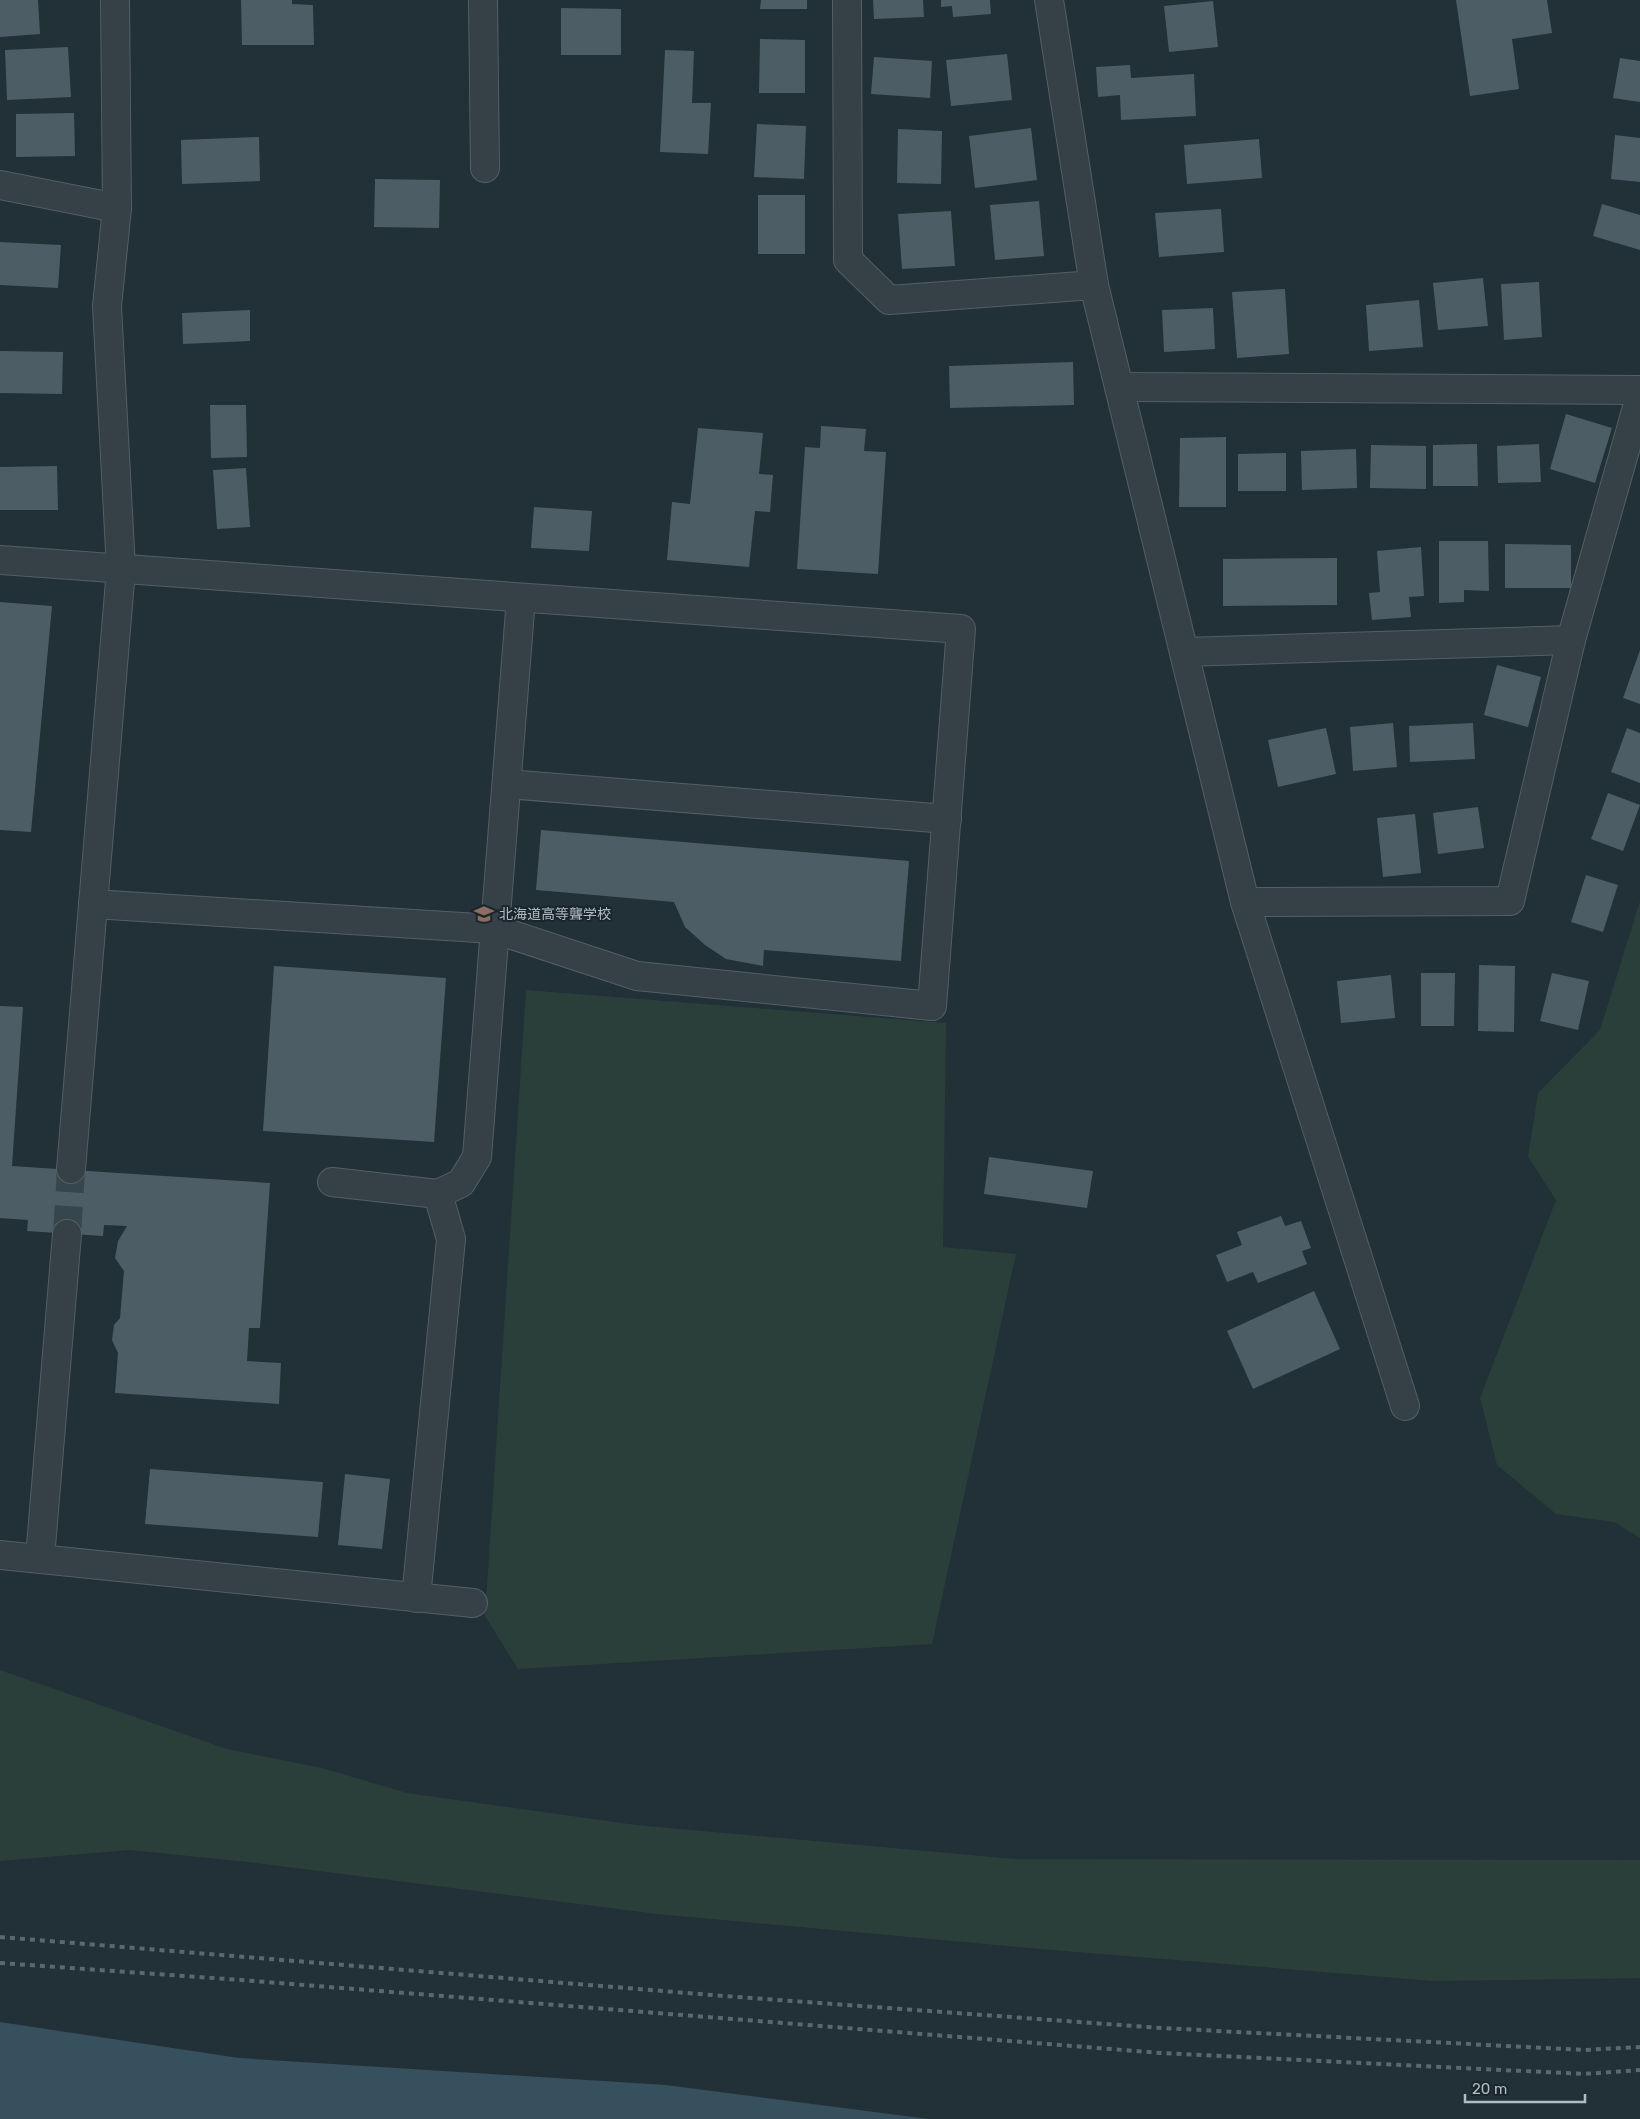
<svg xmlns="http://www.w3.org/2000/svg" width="1640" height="2119" viewBox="0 0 1640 2119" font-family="Rubik,'Noto Sans JP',sans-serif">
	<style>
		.green { fill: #2a3f3a }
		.water { fill: #36505d }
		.building { fill: #4d5d66 }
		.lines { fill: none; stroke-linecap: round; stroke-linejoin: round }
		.minor-tunnel { stroke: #37454c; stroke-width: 28; stroke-dasharray: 28 14; stroke-linecap: butt }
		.minor-casing { stroke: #535f65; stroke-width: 30 }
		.minor { stroke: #354147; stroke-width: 28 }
		.rail { stroke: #5a6870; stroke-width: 4; stroke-dasharray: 5 5; stroke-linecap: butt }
		.labels { text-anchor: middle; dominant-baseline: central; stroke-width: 4; stroke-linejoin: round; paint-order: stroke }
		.poi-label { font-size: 14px; fill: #b0bcc4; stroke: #1b262c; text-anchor: start }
	</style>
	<rect width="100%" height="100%" fill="#223037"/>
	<!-- green -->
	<g class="green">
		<path d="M 1640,901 L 1640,1538 L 1614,1522 L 1556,1514 L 1497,1465 L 1480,1398 L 1556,1200 L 1528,1157 L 1538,1093 L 1600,1030 Z"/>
		<path d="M 526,990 L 946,1023 L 943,1247 L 1016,1254 L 932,1644 L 518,1669 L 485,1616 Z"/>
		<path d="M 0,1670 L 227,1749 L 322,1768 L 407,1793 L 636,1825 L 1015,1859 L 1640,1860 L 1640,1978 L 1434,1981 L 1052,1950 L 657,1914 L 248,1862 L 130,1850 L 0,1861 Z"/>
	</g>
	<!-- water -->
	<path class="water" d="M 0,2022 L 239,2058 L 666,2085 L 929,2119 L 0,2119 Z"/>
	<!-- building -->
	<g class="building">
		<path d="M 0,0 L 38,0 L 40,34 L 0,37 Z"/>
		<path d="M 241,0 L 292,0 L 292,4 L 313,5 L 314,45 L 242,45 Z"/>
		<path d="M 761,0 L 807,0 L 807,9 L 760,9 Z"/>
		<path d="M 873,0 L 923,0 L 924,17 L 874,19 Z"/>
		<path d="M 941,0 L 990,0 L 991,14 L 953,17 L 952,6 L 941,7 Z"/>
		<path d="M 1456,0 L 1547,0 L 1552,33 L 1512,39 L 1519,89 L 1470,96 Z"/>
		<path d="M 1213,1 L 1218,47 L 1169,52 L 1164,6 Z"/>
		<path d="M 561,8 L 621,9 L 621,55 L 561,55 Z"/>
		<path d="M 760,39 L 805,40 L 805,93 L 759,93 Z"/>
		<path d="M 68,47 L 71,97 L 7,100 L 5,50 Z"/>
		<path d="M 665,50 L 694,51 L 692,103 L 711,103 L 708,154 L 660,152 Z"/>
		<path d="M 1007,54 L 1012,100 L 951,106 L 946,60 Z"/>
		<path d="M 874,57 L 932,61 L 930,98 L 871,94 Z"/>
		<path d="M 1620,58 L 1640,61 L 1640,102 L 1613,98 Z"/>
		<path d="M 1130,65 L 1131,78 L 1194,74 L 1196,116 L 1121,120 L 1120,95 L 1098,97 L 1096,67 Z"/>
		<path d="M 74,113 L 75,156 L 16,157 L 16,114 Z"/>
		<path d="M 757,124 L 806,126 L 804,179 L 754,177 Z"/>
		<path d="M 1031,128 L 1037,180 L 975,188 L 969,136 Z"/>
		<path d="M 898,129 L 942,131 L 941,184 L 897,183 Z"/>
		<path d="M 1615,135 L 1640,138 L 1640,182 L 1611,179 Z"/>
		<path d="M 259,137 L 260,181 L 182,184 L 181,140 Z"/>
		<path d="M 1259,139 L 1262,178 L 1187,184 L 1184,145 Z"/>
		<path d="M 375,179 L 440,180 L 439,228 L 374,227 Z"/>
		<rect x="758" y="195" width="47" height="59"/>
		<path d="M 1039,201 L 1044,256 L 995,260 L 990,205 Z"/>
		<path d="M 1602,204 L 1640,215 L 1640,250 L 1593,236 Z"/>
		<path d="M 1221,209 L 1224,252 L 1159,257 L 1155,213 Z"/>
		<path d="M 951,211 L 955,266 L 902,269 L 898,214 Z"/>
		<path d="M 0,242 L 61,245 L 58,288 L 0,285 Z"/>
		<path d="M 1483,278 L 1488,326 L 1438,330 L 1433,283 Z"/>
		<path d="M 1539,282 L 1542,337 L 1504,340 L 1501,284 Z"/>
		<path d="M 1285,289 L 1289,354 L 1237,358 L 1232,292 Z"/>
		<path d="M 1419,300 L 1423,347 L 1369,351 L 1366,305 Z"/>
		<path d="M 1213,308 L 1215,349 L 1164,352 L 1162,310 Z"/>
		<path d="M 250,310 L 250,341 L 183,344 L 182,313 Z"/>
		<path d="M 0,351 L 63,352 L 62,394 L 0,393 Z"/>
		<path d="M 1073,362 L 1074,405 L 950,408 L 949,366 Z"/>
		<path d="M 210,405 L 246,405 L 247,457 L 211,458 Z"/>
		<path d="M 1566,414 L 1612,428 L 1595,483 L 1550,469 Z"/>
		<path d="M 821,426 L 866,429 L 864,451 L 886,452 L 878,574 L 797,569 L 805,447 L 820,448 Z"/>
		<path d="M 698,428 L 763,433 L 759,474 L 773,475 L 770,512 L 755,511 L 749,567 L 667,560 L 672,502 L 690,504 Z"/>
		<path d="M 1226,437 L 1226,507 L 1179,507 L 1180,438 Z"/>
		<path d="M 1477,444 L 1478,486 L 1433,486 L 1433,445 Z"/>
		<path d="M 1539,444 L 1541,482 L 1498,483 L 1497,446 Z"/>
		<path d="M 1371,445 L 1426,446 L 1426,489 L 1370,488 Z"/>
		<path d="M 1356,449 L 1357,488 L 1302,490 L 1301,451 Z"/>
		<path d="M 1286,453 L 1286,491 L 1238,491 L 1238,454 Z"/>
		<path d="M 57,466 L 58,510 L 0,510 L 0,467 Z"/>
		<path d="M 246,468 L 250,527 L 217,529 L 213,470 Z"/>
		<path d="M 534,507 L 592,511 L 589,551 L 531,548 Z"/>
		<path d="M 1439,541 L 1488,541 L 1489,591 L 1464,590 L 1464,602 L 1439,603 Z"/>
		<path d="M 1505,544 L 1571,545 L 1571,588 L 1505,588 Z"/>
		<path d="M 1421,547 L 1424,596 L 1409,597 L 1411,617 L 1372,620 L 1369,593 L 1380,592 L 1377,551 Z"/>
		<path d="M 1337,558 L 1337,605 L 1223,606 L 1223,559 Z"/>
		<path d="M 0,602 L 52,606 L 31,832 L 0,830 Z"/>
		<path d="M 1640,650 L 1640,704 L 1623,698 Z"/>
		<path d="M 1497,665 L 1541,677 L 1528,727 L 1484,715 Z"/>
		<path d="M 1393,723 L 1397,767 L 1353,771 L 1350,727 Z"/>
		<path d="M 1473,723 L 1475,759 L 1410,762 L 1409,726 Z"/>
		<path d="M 1326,728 L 1336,774 L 1278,787 L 1268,740 Z"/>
		<path d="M 1627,728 L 1640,733 L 1640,783 L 1611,772 Z"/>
		<path d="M 1608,793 L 1640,805 L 1623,851 L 1591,839 Z"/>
		<path d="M 1478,807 L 1484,848 L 1438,854 L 1433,813 Z"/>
		<path d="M 1415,814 L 1421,873 L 1383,877 L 1377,818 Z"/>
		<path d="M 541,830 L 909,861 L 901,961 L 764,950 L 763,966 L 726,959 L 705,945 L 685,927 L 674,902 L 536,890 Z"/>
		<path d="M 1586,875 L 1618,885 L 1603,932 L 1571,922 Z"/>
		<path d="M 1479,965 L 1515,966 L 1514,1032 L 1478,1031 Z"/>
		<path d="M 274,966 L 446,978 L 434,1142 L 263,1131 Z"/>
		<path d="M 1421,973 L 1455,973 L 1454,1026 L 1421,1026 Z"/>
		<path d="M 1552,973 L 1589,981 L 1578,1030 L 1540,1021 Z"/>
		<path d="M 1391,975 L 1395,1018 L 1341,1023 L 1337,981 Z"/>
		<path d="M 0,1006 L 23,1007 L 12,1166 L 270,1183 L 260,1328 L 249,1328 L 247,1361 L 281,1363 L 279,1404 L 115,1393 L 118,1353 L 112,1340 L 114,1325 L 120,1318 L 124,1271 L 115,1258 L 118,1241 L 127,1226 L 104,1225 L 103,1236 L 27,1231 L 28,1220 L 0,1218 Z"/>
		<path d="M 989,1157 L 1093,1171 L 1087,1208 L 984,1194 Z"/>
		<path d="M 1281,1216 L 1285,1226 L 1301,1221 L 1311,1248 L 1302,1251 L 1307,1264 L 1258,1283 L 1253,1272 L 1227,1282 L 1216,1255 L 1242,1245 L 1237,1232 Z"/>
		<path d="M 1314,1291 L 1340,1349 L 1253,1389 L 1227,1331 Z"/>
		<path d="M 150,1469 L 323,1482 L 318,1537 L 145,1524 Z"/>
		<path d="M 345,1474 L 390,1479 L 382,1549 L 338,1545 Z"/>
	</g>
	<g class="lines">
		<!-- minor-tunnel -->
		<path class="minor-tunnel" d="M 67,1234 L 71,1169"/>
		<defs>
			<g id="minor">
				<path d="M 483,0 L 485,168"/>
				<path d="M 847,0 L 848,260 L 889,300 L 1094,285"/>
				<path d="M 1049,0 L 1094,285 L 1245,902 L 1510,901 L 1571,640 L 1640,397"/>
				<path d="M 0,185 L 117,208"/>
				<path d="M 1121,387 L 1640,390"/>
				<path d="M 0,560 L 961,629 L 932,1006 L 637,976 L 494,929 L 93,904"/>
				<path d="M 1184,652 L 1571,640"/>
				<path d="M 507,784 L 947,819"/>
				<path d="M 1245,902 L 1405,1406"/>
				<path d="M 71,1169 L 121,569 L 107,306 L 117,208 L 115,0"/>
				<path d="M 332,1182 L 438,1194 L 461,1183 L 477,1157 L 521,598"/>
				<path d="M 0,1555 L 473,1603"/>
				<path d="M 40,1558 L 67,1234"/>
				<path d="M 416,1598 L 451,1239 L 438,1194"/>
			</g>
		</defs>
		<!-- minor casing -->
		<use href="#minor" class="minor-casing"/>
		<!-- minor -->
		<use href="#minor" class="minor"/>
		<!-- rail -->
		<g class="rail">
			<path d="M 0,1937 L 724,1996 L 1161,2028 L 1584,2050 L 1640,2047"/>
			<path d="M 0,1963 L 241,1980 L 1161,2053 L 1584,2074 L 1640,2070"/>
		</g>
	</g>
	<!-- icons -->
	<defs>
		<symbol id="school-bare" viewBox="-9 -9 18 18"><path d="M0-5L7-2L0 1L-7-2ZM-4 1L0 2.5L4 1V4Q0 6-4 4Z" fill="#8d6e63" stroke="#1b262c" stroke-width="2.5" paint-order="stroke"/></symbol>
	</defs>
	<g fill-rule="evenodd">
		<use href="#school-bare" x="470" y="900" width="28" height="28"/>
	</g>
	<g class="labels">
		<!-- poi labels -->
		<g class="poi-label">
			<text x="499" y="914">北海道高等聾学校</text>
		</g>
	</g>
	<!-- scale -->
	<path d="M1465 2094v8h120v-8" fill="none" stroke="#b0bcc4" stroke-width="2.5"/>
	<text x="1472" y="2094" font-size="15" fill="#b0bcc4" stroke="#1b262c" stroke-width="4" paint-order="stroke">20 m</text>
</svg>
